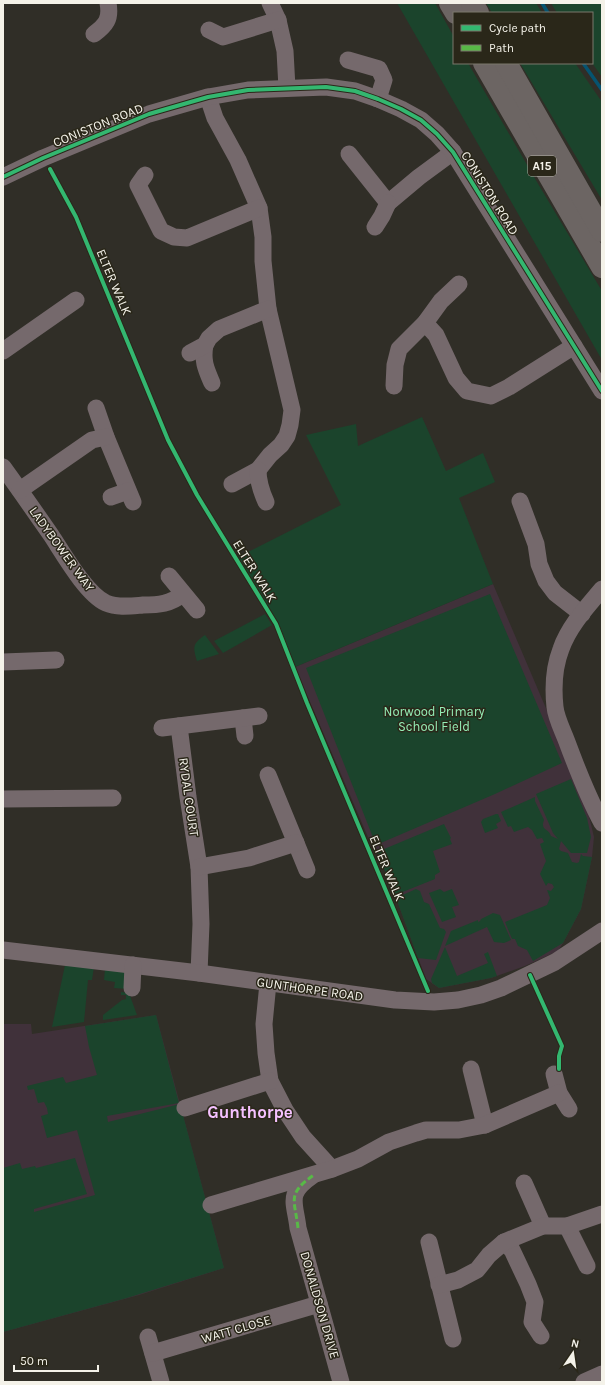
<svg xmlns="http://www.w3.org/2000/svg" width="605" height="1385" viewBox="0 0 605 1385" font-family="Karla,sans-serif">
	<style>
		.education { fill: #40313a }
		.green { fill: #1b442c }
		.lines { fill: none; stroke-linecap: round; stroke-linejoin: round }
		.stream { stroke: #065370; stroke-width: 3.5 }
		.minor { stroke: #75696c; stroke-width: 17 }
		.highway { stroke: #6c6563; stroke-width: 22 }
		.quiet { stroke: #58b947; stroke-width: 3; stroke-dasharray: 6 3; stroke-linecap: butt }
		.cycleway-casing { stroke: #2a2719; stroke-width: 6 }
		.cycleway { stroke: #33b770; stroke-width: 4 }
		.labels { text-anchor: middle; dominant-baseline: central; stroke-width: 3; stroke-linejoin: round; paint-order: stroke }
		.shield { fill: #2a2719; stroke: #b7b5ab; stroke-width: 1 }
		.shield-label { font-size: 12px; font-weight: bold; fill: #f4f2e9 }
		.street-label { font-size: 13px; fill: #f4f2e9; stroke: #2a2719 }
		.park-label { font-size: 13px; fill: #94eeb6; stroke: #2a2719 }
		.district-label { font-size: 17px; font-weight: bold; fill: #f5c1ff; stroke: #2a2719 }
	</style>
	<rect width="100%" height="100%" fill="#302e27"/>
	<!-- education -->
	<g class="education">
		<path d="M 493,584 L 571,767 L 589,816 L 594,837 L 592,857 L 581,909 L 563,943 L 558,951 L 525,966 L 491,978 L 439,988 L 426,979 L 378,849 L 374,851 L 295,667 Z"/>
		<path d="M 156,1015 L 224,1268 L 139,1295 L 3,1332 L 3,1024 L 31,1024 L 32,1034 Z"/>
	</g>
	<!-- green -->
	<g class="green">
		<path d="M 397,3 L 435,3 L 454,37 L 454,63 L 468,63 L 537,182 L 602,291 L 602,360 Z"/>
		<path d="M 486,3 L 536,3 L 542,13 L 492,13 Z"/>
		<path d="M 551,3 L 602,3 L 602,77 L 592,63 L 592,13 L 557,13 Z"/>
		<path d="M 520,63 L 575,63 L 602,102 L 602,200 Z"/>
		<path d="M 422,417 L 446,471 L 483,453 L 495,482 L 459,498 L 493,584 L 295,667 L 279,626 L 238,557 L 341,505 L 306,435 L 356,424 L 358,446 Z"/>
		<path d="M 490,594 L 562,763 L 495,794 L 376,845 L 306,668 Z"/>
		<path d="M 265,614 L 272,625 L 223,653 L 214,641 Z"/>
		<path d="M 205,635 L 219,654 L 197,661 C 193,647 192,644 205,635 Z"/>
		<path d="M 571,779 L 587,818 L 591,837 L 587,853 L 571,853 L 561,841 L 559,849 L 561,851 L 568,853 L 572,862 L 577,863 L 579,862 L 581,854 L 583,856 L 592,857 L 581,909 L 563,943 L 533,961 L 527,950 L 518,946 L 515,939 L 512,939 L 505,922 L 547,905 L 550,898 L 547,890 L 551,891 L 554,887 L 552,884 L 548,883 L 546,886 L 540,874 L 546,861 L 540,844 L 544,842 L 542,838 L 537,839 L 532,830 L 528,827 L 514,832 L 511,826 L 508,827 L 501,812 L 535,797 L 535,801 L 544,820 C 540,831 549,828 551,836 L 558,839 L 553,833 L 536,794 Z"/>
		<path d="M 496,814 L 498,814 L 501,821 L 496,824 L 498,828 L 485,833 L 481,822 L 483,819 Z"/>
		<path d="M 444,824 L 451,838 L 450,839 L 452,844 L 433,851 L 440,872 L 435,875 L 435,879 L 395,895 L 377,852 Z"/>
		<path d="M 416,889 L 420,891 L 424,902 L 429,904 L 440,928 L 444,929 L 446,932 L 436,960 L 418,958 L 396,898 Z"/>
		<path d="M 440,889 L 444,892 L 452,889 L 459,905 L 452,907 L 456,917 L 442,922 L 429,893 Z"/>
		<path d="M 493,913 L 500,915 L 511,940 L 504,943 L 494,942 L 487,927 L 445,946 L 451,931 L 478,920 L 478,922 L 480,921 L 481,919 Z"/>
		<path d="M 445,947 L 457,976 L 488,963 L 484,954 L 488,952 L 497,976 L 491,978 L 439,988 L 432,983 L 431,979 Z"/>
		<path d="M 65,965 L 94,967 L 92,980 L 88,980 L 84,1022 L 52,1027 Z"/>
		<path d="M 105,969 L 130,971 L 128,989 L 114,988 L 115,982 L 104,980 Z"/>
		<path d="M 121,992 L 129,993 L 137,1015 L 103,1020 L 103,1015 L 122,1000 L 126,999 L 126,995 L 121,995 Z"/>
		<path d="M 156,1015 L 179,1103 L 107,1116 L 108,1122 L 180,1104 L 224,1268 L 127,1298 L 3,1332 L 3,1168 L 20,1163 L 22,1169 L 35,1166 L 36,1168 L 75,1158 L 87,1194 L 34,1209 L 34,1212 L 95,1195 L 77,1130 L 47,1138 L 41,1116 L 48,1114 L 47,1108 L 44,1102 L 38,1103 L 34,1089 L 28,1090 L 27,1086 L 63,1077 L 66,1083 L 97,1075 L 89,1047 L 85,1026 Z"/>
	</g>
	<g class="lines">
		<!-- stream -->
		<g class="stream">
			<path d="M 542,3 L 548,13"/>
			<path d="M 583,63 L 602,90"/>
		</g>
		<!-- minor -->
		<g class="minor">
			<path d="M 270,3 L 278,20 L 285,51 L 287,88"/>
			<path d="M 209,30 L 223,37 L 278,20"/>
			<path d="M 94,34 C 106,25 111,19 108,3"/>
			<path d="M 348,60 L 379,69 L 384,80 L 378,99"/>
			<path d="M 208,97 L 215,118 L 238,160 L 259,208 L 263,237 L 263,261 L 268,309 L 292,410 L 290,425 L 287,436 L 281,445 L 270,455 L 258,470 L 232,484"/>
			<path d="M 349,154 L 388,203 L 419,177 L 453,152"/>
			<path d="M 145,175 L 138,185 L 161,231 L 174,237 L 187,238 L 259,208"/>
			<path d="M 3,177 L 43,158 L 149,114 L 208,97 L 248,90 L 326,87 L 355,91 L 378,99 L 401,109 L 421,120 L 437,134 L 453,152 L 602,391"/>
			<path d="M 375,227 L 382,216 L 388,203"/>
			<path d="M 425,323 L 436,335 L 456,378 L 467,391 L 491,396 L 509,387 L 574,346"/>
			<path d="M 205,345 C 202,361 206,369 212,383"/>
			<path d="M 3,351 L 76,300"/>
			<path d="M 190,353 L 205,345 L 209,338 L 219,329 L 268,309"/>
			<path d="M 394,386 L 395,365 L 399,349 L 425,323 L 441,301 L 459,284"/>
			<path d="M 96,408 L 106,437 L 133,502"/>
			<path d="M 3,467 C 19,489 35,512 51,535 C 63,553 86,594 106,603 C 117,608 131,606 143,605 C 159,605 170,604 183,594"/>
			<path d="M 258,470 C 258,482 261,491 266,502"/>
			<path d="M 20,490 L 92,440 L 106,437"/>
			<path d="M 111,497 L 128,491"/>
			<path d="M 520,501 L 536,544 L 539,564 L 546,581 L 555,593 L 582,614"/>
			<path d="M 169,576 L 197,610"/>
			<path d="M 602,589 C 587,607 569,626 561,649 C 554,667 553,688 555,707 C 556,718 563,731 567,742 C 577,769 588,797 602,823"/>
			<path d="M 3,662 L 56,660"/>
			<path d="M 243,718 L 245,736"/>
			<path d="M 179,726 L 188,797 L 199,867 L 201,924 L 199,973"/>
			<path d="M 162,728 L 259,716"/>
			<path d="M 268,775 L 307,870"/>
			<path d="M 3,799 L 113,798"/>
			<path d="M 199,867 L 249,858 L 296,843"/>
			<path d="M 3,950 L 199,973 L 395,1000 L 434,1002 L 458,1000 L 481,995 L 501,988 L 555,962 L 602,931"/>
			<path d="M 268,983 L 264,1024 L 266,1053 L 270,1081 L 285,1110 L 303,1137 L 332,1169"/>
			<path d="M 132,988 L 133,965"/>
			<path d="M 471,1069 L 485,1125"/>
			<path d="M 554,1074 L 559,1093 L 569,1109"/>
			<path d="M 185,1108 L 270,1081"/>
			<path d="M 312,1176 C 286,1194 295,1202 298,1228 L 341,1382"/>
			<path d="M 524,1183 L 543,1226"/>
			<path d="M 211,1205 L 332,1169 L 358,1159 L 389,1142 L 416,1133 L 426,1130 L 459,1130 L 485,1125 L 559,1093"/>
			<path d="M 567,1226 L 587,1266"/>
			<path d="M 429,1242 L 453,1339"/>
			<path d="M 504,1242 L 512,1250 L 528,1284 L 535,1302 L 532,1322 L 541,1336"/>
			<path d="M 439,1285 L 458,1280 L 477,1270 L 489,1255 L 504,1242 L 543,1226 L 567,1226 L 602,1214"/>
			<path d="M 148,1337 L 161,1382"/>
			<path d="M 153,1353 L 319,1304"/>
			<path d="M 584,1382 L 602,1374"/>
		</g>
		<!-- highway -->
		<g class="highway">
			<path d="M 450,3 L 456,13"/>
			<path d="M 472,3 L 478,13"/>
			<path d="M 484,63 L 602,267"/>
			<path d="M 506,63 L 602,231"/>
		</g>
		<!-- quiet -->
		<path class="quiet" d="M 298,1228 C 295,1200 286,1194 314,1175"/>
		<defs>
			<g id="cycleway">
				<path d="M 50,169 L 76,217 L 168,440 L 197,495 L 276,624 L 307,703 L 428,991"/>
				<path d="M 3,177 L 43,158 L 149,114 L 208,97 L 248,90 L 326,87 L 355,91 L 378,99 L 401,109 L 421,120 L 437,134 L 453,152 L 602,391"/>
				<path d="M 530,975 L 562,1046 L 559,1056 L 559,1069"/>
			</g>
		</defs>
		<!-- cycleway casing -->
		<use href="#cycleway" class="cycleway-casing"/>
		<!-- cycleway -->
		<use href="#cycleway" class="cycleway"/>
	</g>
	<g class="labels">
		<!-- shield labels -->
		<rect class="shield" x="528" y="156" width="28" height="20" rx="3"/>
		<g class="shield-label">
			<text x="542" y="166">A15</text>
		</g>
		<!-- street labels -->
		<g class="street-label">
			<text transform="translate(98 125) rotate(-22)">CONISTON ROAD</text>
			<text transform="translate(490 193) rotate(58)">CONISTON ROAD</text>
			<text transform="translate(114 282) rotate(67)">ELTER WALK</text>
			<text transform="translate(62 549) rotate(54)">LADYBOWER WAY</text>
			<text transform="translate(255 571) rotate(58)">ELTER WALK</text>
			<text transform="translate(189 797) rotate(82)">RYDAL COURT</text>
			<text transform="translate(387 868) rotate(67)">ELTER WALK</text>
			<text transform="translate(310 989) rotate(8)">GUNTHORPE ROAD</text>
			<text transform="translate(320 1305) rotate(74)">DONALDSON DRIVE</text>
			<text transform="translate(236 1329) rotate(-16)">WATT CLOSE</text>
		</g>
		<!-- park labels -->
		<g class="park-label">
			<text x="434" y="711">Norwood Primary<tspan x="434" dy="15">School Field</tspan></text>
		</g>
		<!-- district labels -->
		<g class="district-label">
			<text x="250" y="1112">Gunthorpe</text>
		</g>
	</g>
	<!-- border -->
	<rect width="605" height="1385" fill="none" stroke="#f4f2e9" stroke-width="8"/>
	<!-- legend -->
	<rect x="453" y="12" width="140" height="52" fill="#2a2719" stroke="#7b786c"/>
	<rect x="461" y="25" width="20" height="6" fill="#33b770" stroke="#7b786c"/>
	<text x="489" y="32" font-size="12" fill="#f4f2e9">Cycle path</text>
	<rect x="461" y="45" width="20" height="6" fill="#58b947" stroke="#7b786c"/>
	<text x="489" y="52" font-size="12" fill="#f4f2e9">Path</text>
	<!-- north arrow -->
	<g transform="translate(573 1353) rotate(13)" stroke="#2a2719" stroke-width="3" paint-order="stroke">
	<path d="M0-3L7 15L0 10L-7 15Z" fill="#f4f2e9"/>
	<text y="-6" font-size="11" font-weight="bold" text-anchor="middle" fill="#f4f2e9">N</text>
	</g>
	<!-- scale -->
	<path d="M14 1365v6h84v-6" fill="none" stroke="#f4f2e9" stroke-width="2"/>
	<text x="20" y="1365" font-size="12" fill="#f4f2e9" stroke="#2a2719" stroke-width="3" paint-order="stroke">50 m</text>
</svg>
